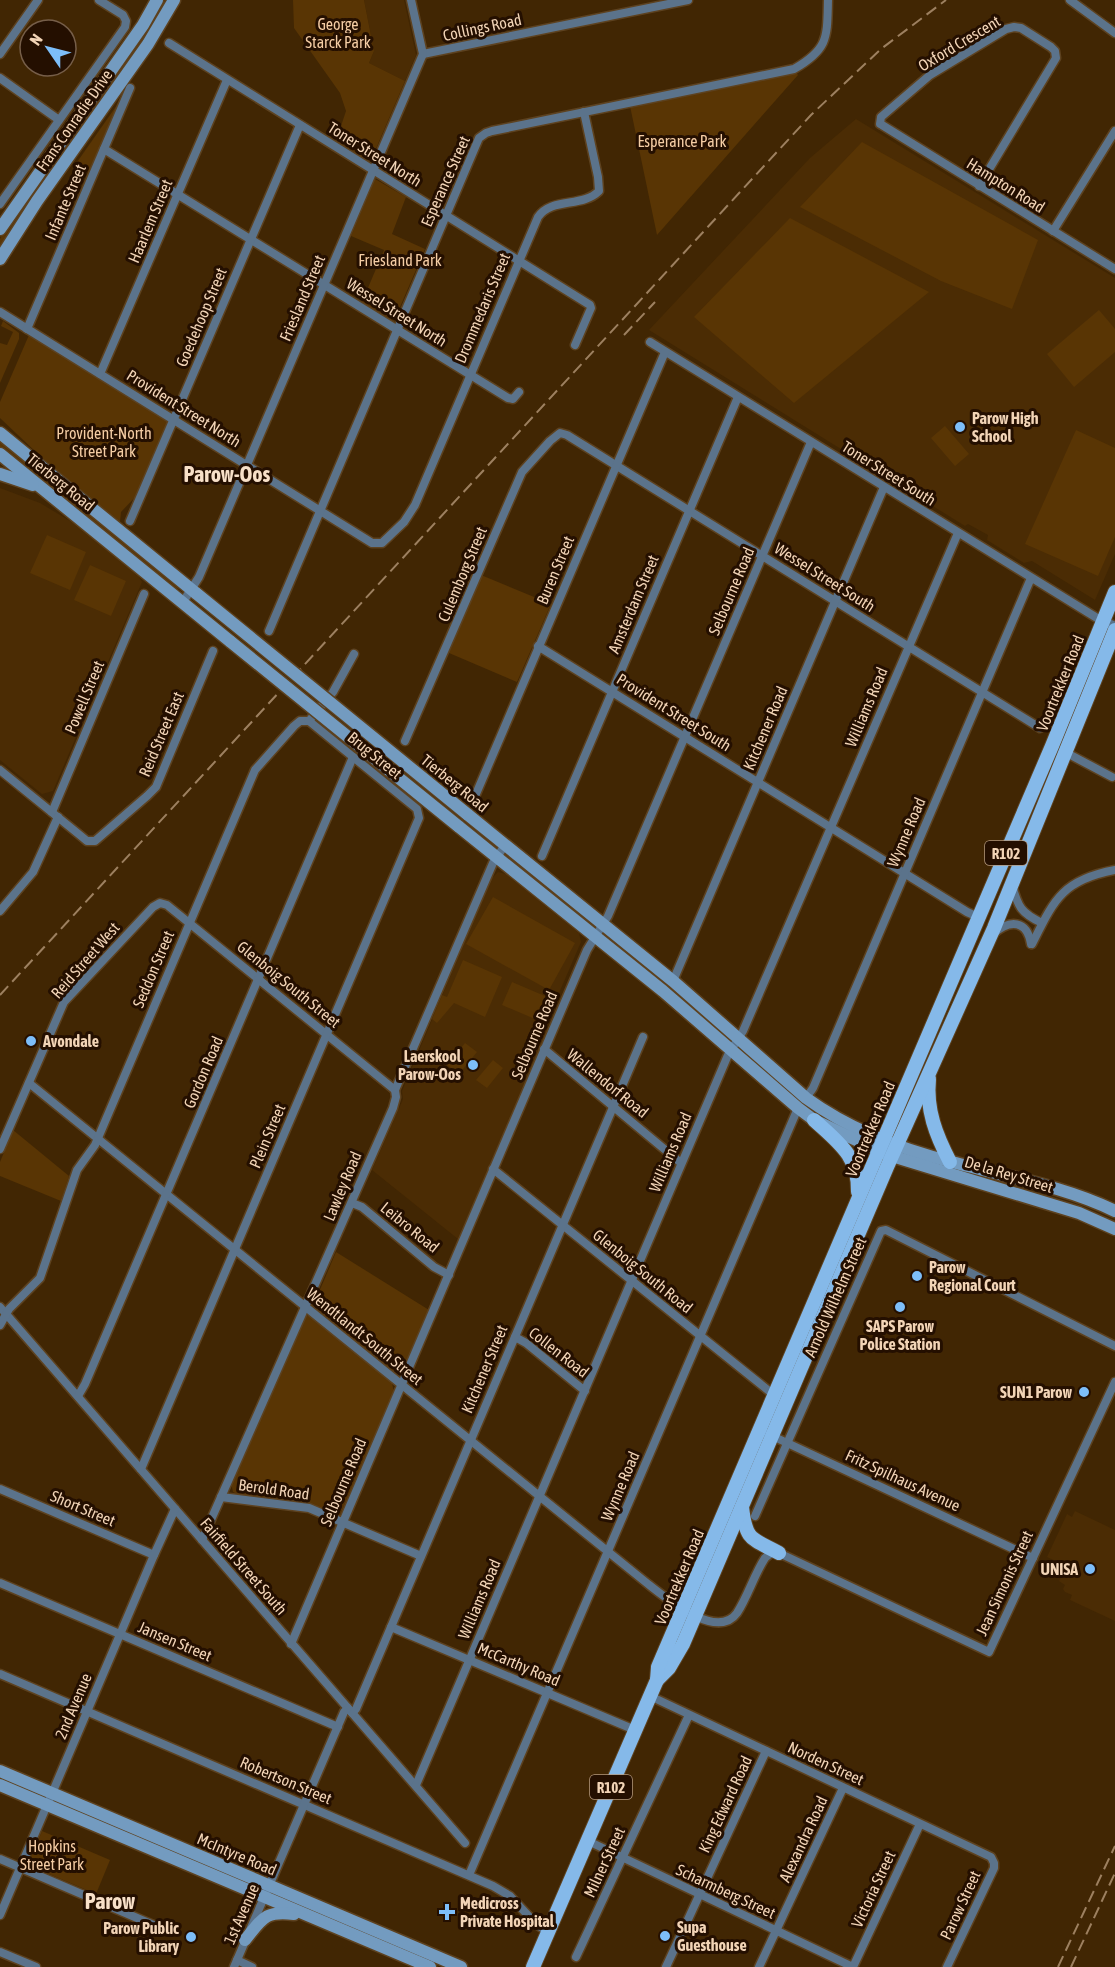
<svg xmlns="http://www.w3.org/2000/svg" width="1115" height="1967" viewBox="0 0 1115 1967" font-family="'Asap Condensed',sans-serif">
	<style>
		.built { fill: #4b2c04 }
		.green { fill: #593504 }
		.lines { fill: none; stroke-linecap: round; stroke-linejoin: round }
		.street-casing { stroke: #5d4220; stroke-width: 11 }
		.secondary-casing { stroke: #5d4220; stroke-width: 15 }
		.primary-casing { stroke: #5d4220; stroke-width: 16 }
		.street { stroke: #5b738b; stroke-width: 8 }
		.secondary { stroke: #739bc0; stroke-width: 12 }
		.primary { stroke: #85b9e9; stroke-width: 14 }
		.rail { stroke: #9d8060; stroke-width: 2; stroke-dasharray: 12 6; stroke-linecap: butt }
		.secondary-bridge-casing { stroke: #5d4220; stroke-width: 15; stroke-linecap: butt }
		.secondary-bridge { stroke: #739bc0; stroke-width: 12 }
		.poi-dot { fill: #7dbef9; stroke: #240f00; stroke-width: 2 }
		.labels { text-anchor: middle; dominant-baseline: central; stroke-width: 6; stroke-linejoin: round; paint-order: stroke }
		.shield { fill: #240f00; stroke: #b4997f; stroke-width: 1.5 }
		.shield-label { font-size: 15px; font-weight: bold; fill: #f2d4b6 }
		.park-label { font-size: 16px; fill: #f5cda4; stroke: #240f00 }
		.street-label { font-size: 16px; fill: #f2d4b6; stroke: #240f00 }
		.poi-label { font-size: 16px; font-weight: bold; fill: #f2d4b6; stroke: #240f00; text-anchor: start }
		.district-label { font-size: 22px; font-weight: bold; fill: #f8e0c8; stroke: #240f00 }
	</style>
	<rect width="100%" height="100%" fill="#412603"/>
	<!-- built -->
	<g class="built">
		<path d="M 364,0 L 404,0 L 416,55 L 405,81 L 369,63 L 374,51 Z"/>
		<path d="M 856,119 L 1115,278 L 1115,554 L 1095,600 L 1032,561 L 1024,563 L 987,540 L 988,535 L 968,524 L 965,526 L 649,330 L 810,158 Z"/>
		<path d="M 0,488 L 40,503 L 75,524 L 138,575 L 142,582 L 53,791 L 42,794 L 0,760 Z"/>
		<path d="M 498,872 L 506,874 L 579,933 L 581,942 L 544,1028 L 548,1030 L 458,1239 L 372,1170 L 403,1099 L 402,1091 L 491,879 Z"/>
		<path d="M 1075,1511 L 1115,1530 L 1115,1621 L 1070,1600 L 1072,1595 L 1065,1592 L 1063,1589 L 1065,1585 L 1059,1581 L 1066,1566 L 1047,1557 L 1067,1514 L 1072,1517 Z"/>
	</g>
	<!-- green -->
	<g class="green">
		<path d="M 163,0 L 168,0 L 148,34 L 0,247 L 0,239 L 9,223 L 154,15 Z"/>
		<path d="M 293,0 L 364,0 L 374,51 L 369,63 L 405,81 L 372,158 L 369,161 L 336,141 L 346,111 L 340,93 L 294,28 Z"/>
		<path d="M 796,72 L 798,75 L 657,235 L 630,106 Z"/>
		<path d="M 117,105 L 89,172 L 76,166 L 75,165 Z"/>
		<path d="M 862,142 L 1038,240 L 1012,309 L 941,281 L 800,207 Z"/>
		<path d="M 375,179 L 406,197 L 392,234 L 425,249 L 394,321 L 362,302 L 384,250 L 351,236 Z"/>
		<path d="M 790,218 L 929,292 L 794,403 L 694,317 Z"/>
		<path d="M 1099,310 L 1115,329 L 1115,352 L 1074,387 L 1047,354 Z"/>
		<path d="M 3,321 L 19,333 L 19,339 L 0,383 L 0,343 L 7,345 L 13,332 L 1,326 Z"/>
		<path d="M 29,335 L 168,422 L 138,494 L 121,512 L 120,522 L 55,470 L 0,418 L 0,402 Z"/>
		<path d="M 945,426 L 969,454 L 955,466 L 931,438 Z"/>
		<path d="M 1076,430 L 1115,448 L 1115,537 L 1098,576 L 1025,544 Z"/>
		<path d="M 0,441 L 182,588 L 181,589 L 174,588 L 0,447 Z"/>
		<path d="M 47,535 L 86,552 L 70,590 L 30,573 Z"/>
		<path d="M 90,565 L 126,581 L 111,616 L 74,600 Z"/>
		<path d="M 481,575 L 551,604 L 517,682 L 449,653 Z"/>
		<path d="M 493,897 L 575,943 L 549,990 L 466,944 Z"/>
		<path d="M 463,960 L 502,977 L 485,1017 L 454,1003 L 437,1023 L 432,1019 L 442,995 L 447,997 Z"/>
		<path d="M 512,982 L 552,999 L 542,1022 L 502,1005 Z"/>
		<path d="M 465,1043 L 477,1052 L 459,1074 L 447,1065 Z"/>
		<path d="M 493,1060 L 503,1068 L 487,1088 L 476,1080 Z"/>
		<path d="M 13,1130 L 69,1176 L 61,1201 L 0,1176 L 0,1162 Z"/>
		<path d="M 336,1252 L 429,1310 L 404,1370 L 393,1371 L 319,1311 L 316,1299 Z"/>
		<path d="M 303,1316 L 309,1316 L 392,1383 L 394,1392 L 340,1515 L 309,1503 L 237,1494 L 233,1492 L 231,1483 Z"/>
		<path d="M 42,1831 L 110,1860 L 96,1894 L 30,1866 L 29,1862 Z"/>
	</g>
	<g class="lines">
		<defs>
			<g id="street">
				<path d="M 1070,0 L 1115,33"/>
				<path d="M 169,43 L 590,305 L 591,308 L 575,345"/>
				<path d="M 0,54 L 38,0"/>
				<path d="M 423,54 L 688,0"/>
				<path d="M 0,78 L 59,120"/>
				<path d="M 104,149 L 508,398 L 513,399 L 519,392"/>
				<path d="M 979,186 L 1056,58 L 1055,51 L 1051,47 L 1021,28 L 1014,27 L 1006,29 L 930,75 L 881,117 L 880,124 L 882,125 L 1115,269"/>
				<path d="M 0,204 L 125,27 L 126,21 L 123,15 L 99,0"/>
				<path d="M 1053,231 L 1115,131"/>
				<path d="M 0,312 L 372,543 L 382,543 L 404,522 L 415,505 L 538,217 C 552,197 582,208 599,191 L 598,177 L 584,112"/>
				<path d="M 27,329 L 130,88"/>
				<path d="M 650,342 L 1097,618 L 1115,626"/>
				<path d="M 100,374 L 227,80"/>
				<path d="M 130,521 L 300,125"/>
				<path d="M 183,602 L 199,577 L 423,54 L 411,0"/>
				<path d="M 269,631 L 479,138 L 486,133 L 492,131 L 794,69 C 829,49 827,37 828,0"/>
				<path d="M 538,646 L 967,912 L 978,917"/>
				<path d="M 405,741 L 522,472 L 550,441 L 560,433 L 567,435 L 1040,728"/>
				<path d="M 1063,751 L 1112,777"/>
				<path d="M 0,770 L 81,836 L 87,841 L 95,841 L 147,796 L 156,787 L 213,651"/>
				<path d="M 473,801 L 665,352"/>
				<path d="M 52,812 L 144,594"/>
				<path d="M 542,856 L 738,397"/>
				<path d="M 1012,885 C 1018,907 1021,913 1042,923"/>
				<path d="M 0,911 L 33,872 L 58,817"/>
				<path d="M 993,934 C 1010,919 1027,920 1031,944"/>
				<path d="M 1032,944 C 1054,900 1062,880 1115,870"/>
				<path d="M 673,981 L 884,487"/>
				<path d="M 544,1049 L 681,1163"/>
				<path d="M 29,1083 L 648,1584 C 666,1598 717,1641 737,1613 C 748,1596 754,1575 765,1558 L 771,1553 L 779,1553 L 989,1652 L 1115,1382"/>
				<path d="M 806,1098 L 813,1088 L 1031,578"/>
				<path d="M 0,1149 L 64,1002 L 153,907 L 160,903 L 167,905 L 395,1090"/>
				<path d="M 493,1169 L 774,1395"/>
				<path d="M 352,1203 L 362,1207 L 434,1267 L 449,1275"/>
				<path d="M 0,1307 L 465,1843"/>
				<path d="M 0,1325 L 9,1309 L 40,1278 L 77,1170 L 95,1145 L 255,770 L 294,726 L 300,721 L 309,721 L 333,692 L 354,654"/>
				<path d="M 515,1337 L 526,1343 L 585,1391"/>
				<path d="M 78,1396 L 85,1384 L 353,757"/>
				<path d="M 768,1434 L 1033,1558"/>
				<path d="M 141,1469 L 419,818 L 417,809 L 309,721"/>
				<path d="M 0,1489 L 154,1555"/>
				<path d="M 221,1497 L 309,1508 L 421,1556"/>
				<path d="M 755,1516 L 881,1231 L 886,1230 L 1115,1346"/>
				<path d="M 202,1540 L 393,1108 L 396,1097 L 395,1090 L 493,863 L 505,845"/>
				<path d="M 0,1583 L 338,1727"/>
				<path d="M 391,1627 L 635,1730"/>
				<path d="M 291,1644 L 587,950 L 608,916 L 811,442"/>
				<path d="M 0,1674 L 493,1886 L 510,1896 L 536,1924 L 548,1932"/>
				<path d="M 650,1696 L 991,1857 L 994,1863 L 994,1868 L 947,1967"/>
				<path d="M 352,1713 L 356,1709 L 643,1037"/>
				<path d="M 416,1785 L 728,1055 L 743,1031 L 958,533"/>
				<path d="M 588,1841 L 853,1967 L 920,1824"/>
				<path d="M 0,1859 L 158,1927"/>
				<path d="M 469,1875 L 798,1108"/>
				<path d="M 0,1915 L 154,1555 L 175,1509"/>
				<path d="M 0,1952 L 36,1967"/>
				<path d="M 576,1957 L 689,1715"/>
				<path d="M 237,1960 L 252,1967"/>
				<path d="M 234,1967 L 344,1712 L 348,1708"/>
				<path d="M 666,1967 L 766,1751"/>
				<path d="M 759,1967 L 843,1788"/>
			</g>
			<g id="secondary">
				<path d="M 0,229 L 143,25 L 157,0"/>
				<path d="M 0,259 L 37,201 L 148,44 L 174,0"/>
				<path d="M 0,433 L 197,594"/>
				<path d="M 0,454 L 231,642"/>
				<path d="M 0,474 L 33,485"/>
				<path d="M 467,814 L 673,981 L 806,1098 C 850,1130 900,1149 952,1162 C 1007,1177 1064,1186 1115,1211"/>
				<path d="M 458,826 L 663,991 L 798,1108 L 814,1120 L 843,1134 L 892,1156 L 1079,1213 L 1115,1229"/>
				<path d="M 0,1771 L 461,1967"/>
				<path d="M 0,1785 L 430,1967"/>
				<path d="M 245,1940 C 262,1919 265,1910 294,1914"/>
			</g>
			<g id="primary">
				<path d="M 929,1079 C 926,1110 936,1135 950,1162"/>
				<path d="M 814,1120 C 838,1142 859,1156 858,1192"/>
				<path d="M 742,1507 C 746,1541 751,1538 779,1553"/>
				<path d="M 657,1680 L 669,1668 L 683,1644 L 887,1167 L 994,928 L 1115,630"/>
				<path d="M 533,1967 L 657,1680 L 658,1667 L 1052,746 L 1115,592"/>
			</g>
		</defs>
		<!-- street casing -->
		<use href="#street" class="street-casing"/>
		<!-- secondary casing -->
		<use href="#secondary" class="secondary-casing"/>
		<!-- primary casing -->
		<use href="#primary" class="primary-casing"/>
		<!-- street -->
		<use href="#street" class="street"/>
		<!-- secondary -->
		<use href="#secondary" class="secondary"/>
		<!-- primary -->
		<use href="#primary" class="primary"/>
		<!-- rail -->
		<g class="rail">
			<path d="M 624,335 L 655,302"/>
			<path d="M 0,995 L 811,115 L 881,49 L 946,0"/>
			<path d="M 1058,1967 L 1115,1846"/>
			<path d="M 1071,1967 L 1115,1873"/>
		</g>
		<defs>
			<g id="secondary-bridge">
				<path d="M 197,594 L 467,814"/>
				<path d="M 231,642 L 458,826"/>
			</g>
		</defs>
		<!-- secondary-bridge casing -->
		<use href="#secondary-bridge" class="secondary-bridge-casing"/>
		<!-- secondary-bridge -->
		<use href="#secondary-bridge" class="secondary-bridge"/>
	</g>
	<!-- markers -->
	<g class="poi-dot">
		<circle cx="960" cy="427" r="6"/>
		<circle cx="31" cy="1041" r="6"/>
		<circle cx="473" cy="1065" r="6"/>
		<circle cx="917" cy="1276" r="6"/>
		<circle cx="900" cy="1307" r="6"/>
		<circle cx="1084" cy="1392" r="6"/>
		<circle cx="1090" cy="1569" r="6"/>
		<path d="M444 1903h6v6h6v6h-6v6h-6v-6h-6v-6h6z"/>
		<circle cx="665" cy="1936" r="6"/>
		<circle cx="191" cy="1937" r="6"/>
	</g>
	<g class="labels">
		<!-- shield labels -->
		<g class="shield">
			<rect x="985" y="841" width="42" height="24" rx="4.5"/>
			<rect x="590" y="1775" width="42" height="24" rx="4.5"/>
		</g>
		<g class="shield-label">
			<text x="1006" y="853">R102</text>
			<text x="611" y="1787">R102</text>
		</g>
		<!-- park labels -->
		<g class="park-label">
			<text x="338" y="24">George<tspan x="338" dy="18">Starck Park</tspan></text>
			<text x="682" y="141">Esperance Park</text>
			<text x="400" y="260">Friesland Park</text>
			<text x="104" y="433">Provident-North<tspan x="104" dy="18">Street Park</tspan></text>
			<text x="52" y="1846">Hopkins<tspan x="52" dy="18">Street Park</tspan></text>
		</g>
		<!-- street labels -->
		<g class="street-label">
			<text transform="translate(482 27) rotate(-12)">Collings Road</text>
			<text transform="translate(959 43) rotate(-31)">Oxford Crescent</text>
			<text transform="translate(74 120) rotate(-55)">Frans Conradie Drive</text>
			<text transform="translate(375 154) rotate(32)">Toner Street North</text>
			<text transform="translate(445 181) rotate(-66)">Esperance Street</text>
			<text transform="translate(1006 185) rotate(32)">Hampton Road</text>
			<text transform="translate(65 202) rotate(-67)">Infante Street</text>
			<text transform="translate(150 221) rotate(-67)">Haarlem Street</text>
			<text transform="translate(302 298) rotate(-67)">Friesland Street</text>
			<text transform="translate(482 308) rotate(-67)">Drommedaris Street</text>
			<text transform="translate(397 312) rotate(32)">Wessel Street North</text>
			<text transform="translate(201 317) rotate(-67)">Goedehoop Street</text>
			<text transform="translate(184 408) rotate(32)">Provident Street North</text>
			<text transform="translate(889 473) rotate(32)">Toner Street South</text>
			<text transform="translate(61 482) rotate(39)">Tierberg Road</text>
			<text transform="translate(555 570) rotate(-67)">Buren Street</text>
			<text transform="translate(462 574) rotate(-67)">Culemborg Street</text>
			<text transform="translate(825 577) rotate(32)">Wessel Street South</text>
			<text transform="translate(731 591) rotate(-67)">Selbourne Road</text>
			<text transform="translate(633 604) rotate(-67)">Amsterdam Street</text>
			<text transform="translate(1060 683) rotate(-68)">Voortrekker Road</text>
			<text transform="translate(84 697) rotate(-67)">Powell Street</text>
			<text transform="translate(866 707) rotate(-67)">Williams Road</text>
			<text transform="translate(674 712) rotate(32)">Provident Street South</text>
			<text transform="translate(765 728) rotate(-67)">Kitchener Road</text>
			<text transform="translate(161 734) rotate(-67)">Reid Street East</text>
			<text transform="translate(375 755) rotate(39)">Brug Street</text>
			<text transform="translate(455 783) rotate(39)">Tierberg Road</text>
			<text transform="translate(906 832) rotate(-67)">Wynne Road</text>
			<text transform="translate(85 960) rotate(-49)">Reid Street West</text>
			<text transform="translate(153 969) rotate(-67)">Seddon Street</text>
			<text transform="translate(289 984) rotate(39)">Glenboig South Street</text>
			<text transform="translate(534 1035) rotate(-67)">Selbourne Road</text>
			<text transform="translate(203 1072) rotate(-67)">Gordon Road</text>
			<text transform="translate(608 1083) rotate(39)">Wallendorf Road</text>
			<text transform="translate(870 1129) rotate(-67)">Voortrekker Road</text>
			<text transform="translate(267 1136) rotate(-67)">Plein Street</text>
			<text transform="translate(670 1152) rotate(-67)">Williams Road</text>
			<text transform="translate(1009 1174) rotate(17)">De la Rey Street</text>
			<text transform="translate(342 1186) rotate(-67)">Lawley Road</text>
			<text transform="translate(410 1227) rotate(39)">Leibro Road</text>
			<text transform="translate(643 1271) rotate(39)">Glenboig South Road</text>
			<text transform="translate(835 1297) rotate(-66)">Arnold Wilhelm Street</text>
			<text transform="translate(365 1336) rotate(39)">Wendtlandt South Street</text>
			<text transform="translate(559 1352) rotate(38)">Collen Road</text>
			<text transform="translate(484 1369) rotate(-67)">Kitchener Street</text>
			<text transform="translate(903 1480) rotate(25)">Fritz Spilhaus Avenue</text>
			<text transform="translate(343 1482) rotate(-67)">Selbourne Road</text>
			<text transform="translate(620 1486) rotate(-67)">Wynne Road</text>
			<text transform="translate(274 1489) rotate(8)">Berold Road</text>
			<text transform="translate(83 1508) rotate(23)">Short Street</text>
			<text transform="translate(244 1566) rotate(49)">Fairfield Street South</text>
			<text transform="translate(679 1577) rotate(-67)">Voortrekker Road</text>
			<text transform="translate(1004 1583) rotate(-65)">Jean Simonis Street</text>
			<text transform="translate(479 1599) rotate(-67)">Williams Road</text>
			<text transform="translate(175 1641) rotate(23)">Jansen Street</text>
			<text transform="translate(519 1664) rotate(23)">McCarthy Road</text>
			<text transform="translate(73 1706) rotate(-67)">2nd Avenue</text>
			<text transform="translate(826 1763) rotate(25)">Norden Street</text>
			<text transform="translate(286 1780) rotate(23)">Robertson Street</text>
			<text transform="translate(725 1804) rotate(-65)">King Edward Road</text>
			<text transform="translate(803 1839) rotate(-65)">Alexandra Road</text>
			<text transform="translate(237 1854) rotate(23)">McIntyre Road</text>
			<text transform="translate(604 1862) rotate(-65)">Milner Street</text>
			<text transform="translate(873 1889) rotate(-65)">Victoria Street</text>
			<text transform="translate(726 1891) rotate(25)">Scharmberg Street</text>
			<text transform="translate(960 1905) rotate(-65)">Parow Street</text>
			<text transform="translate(241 1914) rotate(-66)">1st Avenue</text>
		</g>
		<!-- poi labels -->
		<g class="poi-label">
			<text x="972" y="418">Parow High<tspan x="972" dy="18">School</tspan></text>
			<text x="43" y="1041">Avondale</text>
			<text x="461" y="1056" text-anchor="end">Laerskool<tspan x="461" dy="18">Parow-Oos</tspan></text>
			<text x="929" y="1267">Parow<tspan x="929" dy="18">Regional Court</tspan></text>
			<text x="900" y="1326" text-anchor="middle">SAPS Parow<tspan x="900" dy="18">Police Station</tspan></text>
			<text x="1072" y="1392" text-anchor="end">SUN1 Parow</text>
			<text x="1078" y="1569" text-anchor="end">UNISA</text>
			<text x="460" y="1903">Medicross<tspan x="460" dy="18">Private Hospital</tspan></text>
			<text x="677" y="1927">Supa<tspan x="677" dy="18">Guesthouse</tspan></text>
			<text x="179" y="1928" text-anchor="end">Parow Public<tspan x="179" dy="18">Library</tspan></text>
		</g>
		<!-- district labels -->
		<g class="district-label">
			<text x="227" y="474">Parow-Oos</text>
			<text x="110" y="1901">Parow</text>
		</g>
	</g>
	<!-- north arrow -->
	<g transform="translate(48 48) rotate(305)"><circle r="28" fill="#240f00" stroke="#765e49" stroke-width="1.5"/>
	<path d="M0-4.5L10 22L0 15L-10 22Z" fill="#7dbef9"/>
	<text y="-9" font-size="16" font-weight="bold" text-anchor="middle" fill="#f2d4b6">N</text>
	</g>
</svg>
